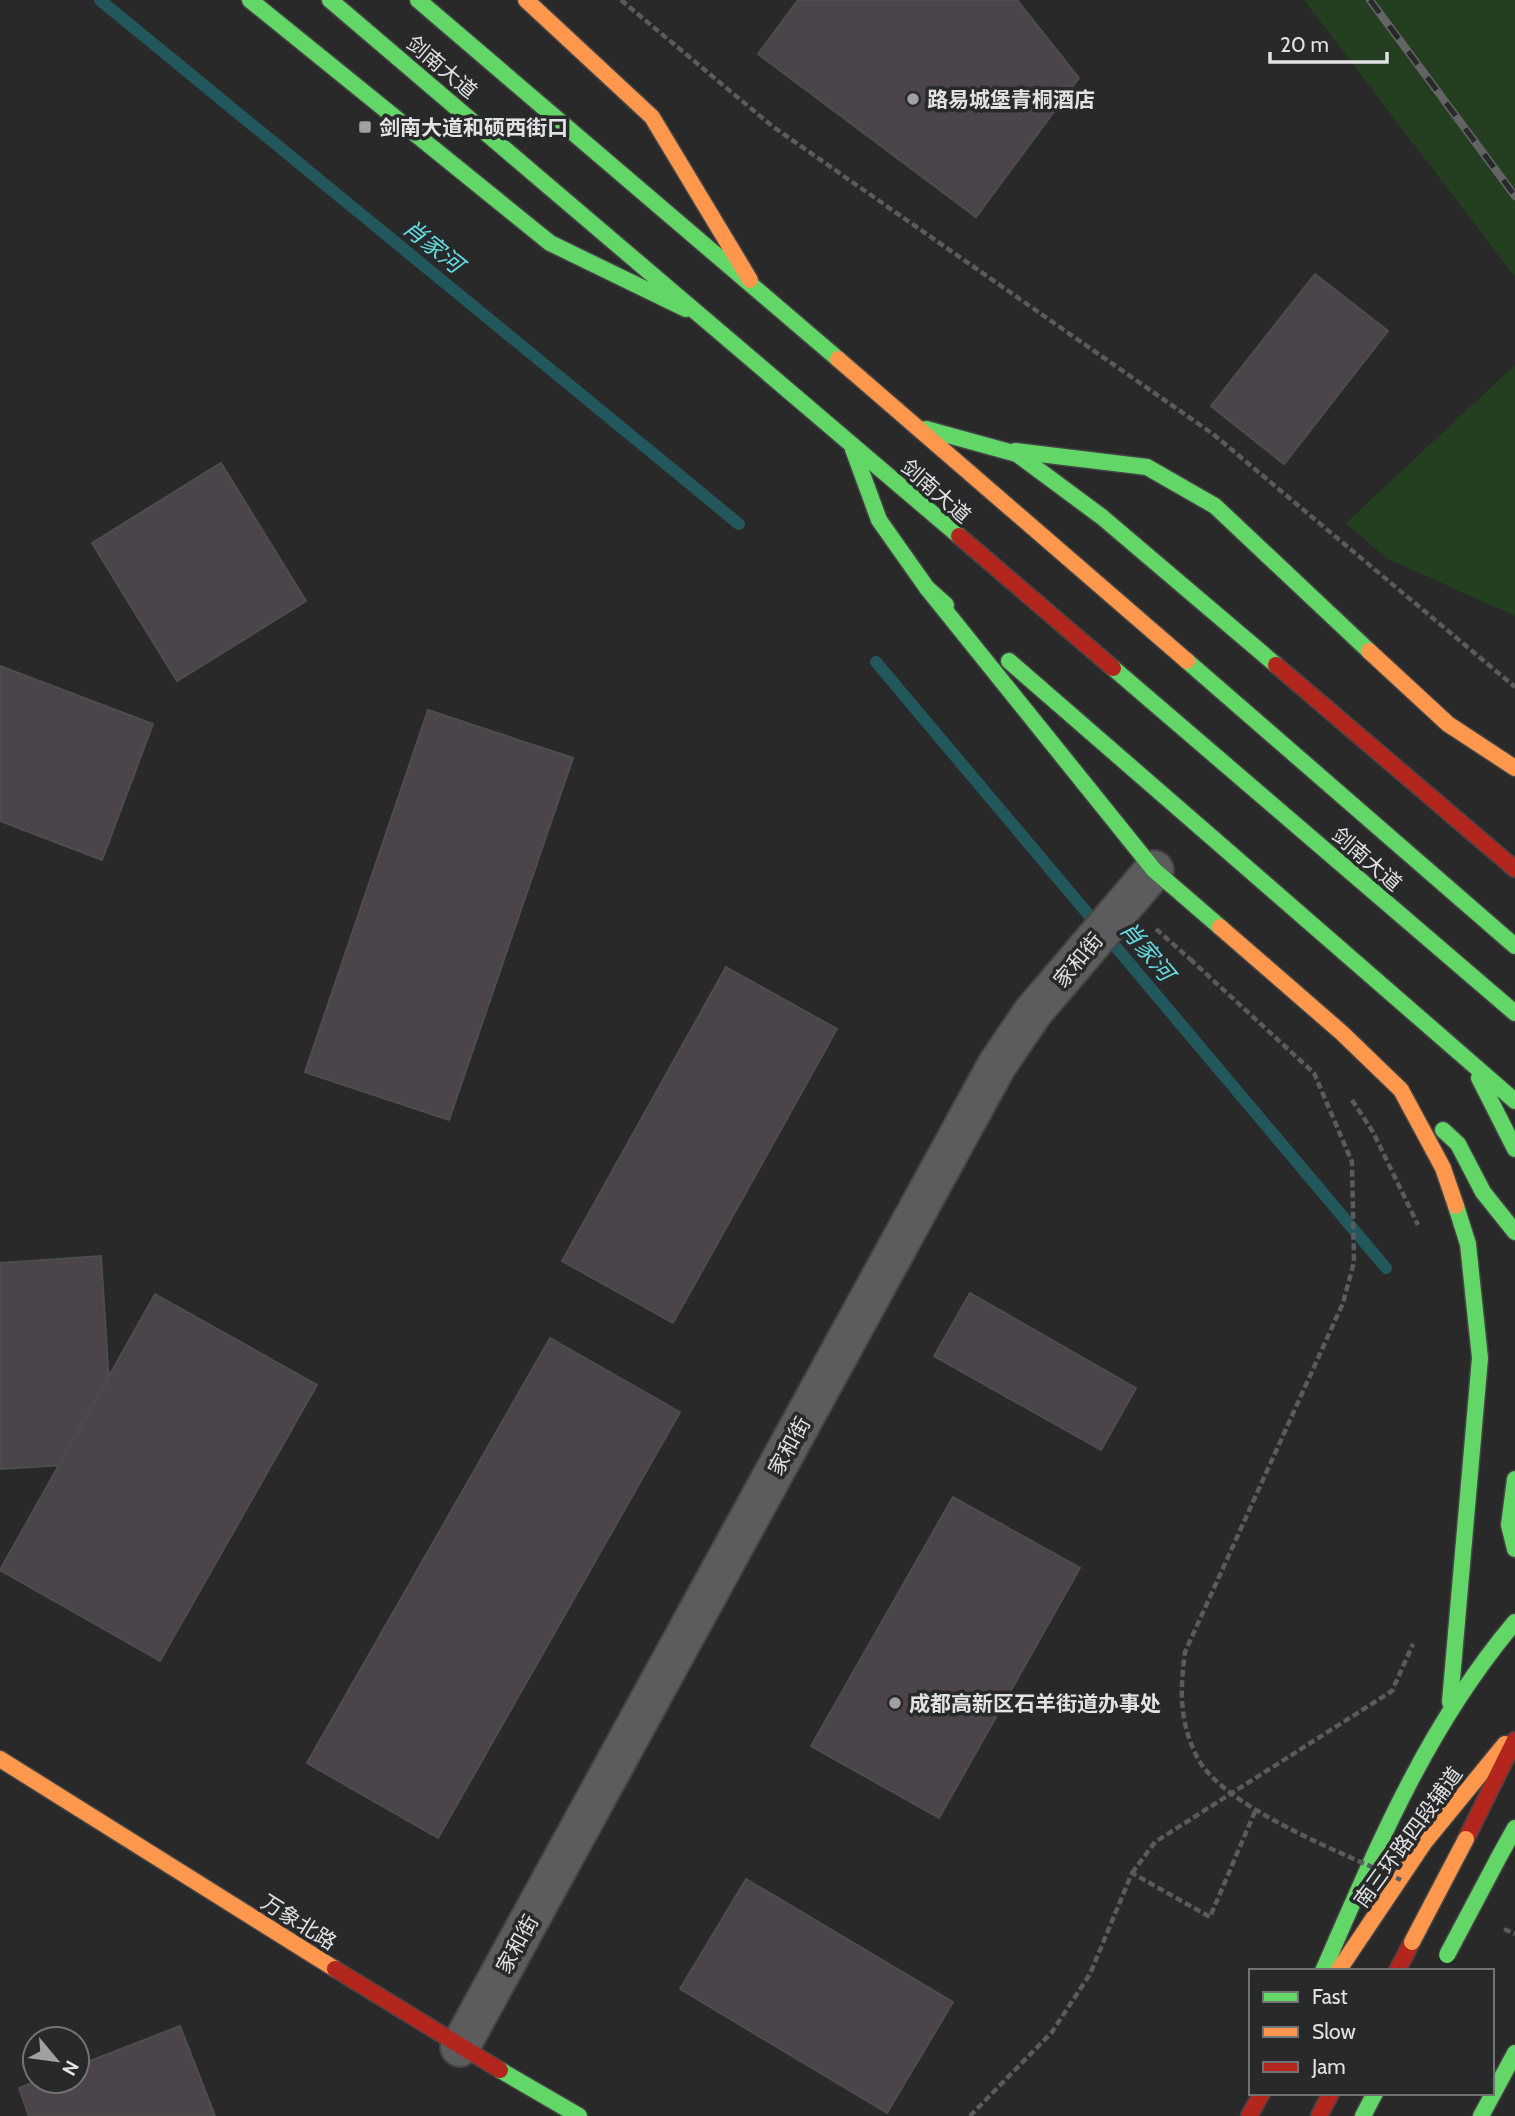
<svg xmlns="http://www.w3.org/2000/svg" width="1515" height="2116" viewBox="0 0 1515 2116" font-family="Cabin,'Noto Sans SC',sans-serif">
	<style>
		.green { fill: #233f20 }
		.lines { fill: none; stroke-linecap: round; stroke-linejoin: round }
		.stream { stroke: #22585b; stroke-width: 12 }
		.building { fill: #4b444a; stroke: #4d4d4d; stroke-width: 2 }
		.street-casing { stroke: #444445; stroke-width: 42 }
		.fast-casing { stroke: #444445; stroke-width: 19 }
		.slow-casing { stroke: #444445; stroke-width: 19 }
		.jam-casing { stroke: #444445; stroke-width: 19 }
		.path { stroke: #5b5b5c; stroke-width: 4.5; stroke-dasharray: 7 3.5; stroke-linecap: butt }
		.street { stroke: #5c5c5d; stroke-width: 38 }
		.fast { stroke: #63d668; stroke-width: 16 }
		.slow { stroke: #ff974d; stroke-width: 16 }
		.jam { stroke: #b3261e; stroke-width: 16 }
		.rail-casing { stroke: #646466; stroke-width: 8 }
		.rail { stroke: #28292b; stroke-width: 5; stroke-dasharray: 16; stroke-linecap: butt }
		.fast-bridge-casing { stroke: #444445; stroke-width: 19; stroke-linecap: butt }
		.slow-bridge-casing { stroke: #444445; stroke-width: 19; stroke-linecap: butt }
		.path-bridge { stroke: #5b5b5c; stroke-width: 4.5; stroke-dasharray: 7 3.5; stroke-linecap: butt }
		.fast-bridge { stroke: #63d668; stroke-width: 16 }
		.slow-bridge { stroke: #ff974d; stroke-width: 16 }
		.poi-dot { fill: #a1a1a3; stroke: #28292b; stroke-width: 2.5 }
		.labels { text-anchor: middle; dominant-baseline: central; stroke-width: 7; stroke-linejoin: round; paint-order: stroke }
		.street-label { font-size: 21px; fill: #e2e2e4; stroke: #28292b }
		.poi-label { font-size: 21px; font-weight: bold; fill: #e2e2e4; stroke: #28292b; text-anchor: start }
		.water-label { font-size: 23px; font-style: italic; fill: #65dce1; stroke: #28292b }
	</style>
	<rect width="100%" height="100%" fill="#29292a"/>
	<!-- green -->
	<g class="green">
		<path d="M 1304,0 L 1515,0 L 1515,277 Z"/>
		<path d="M 1515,365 L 1515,616 L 1386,558 L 1346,523 Z"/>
	</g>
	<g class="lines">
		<!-- stream -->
		<g class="stream">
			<path d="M 100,0 L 739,524"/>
			<path d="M 876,662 L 1386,1268"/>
		</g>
	</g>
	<!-- building -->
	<g class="building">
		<path d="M 798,0 L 1017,0 L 1079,78 L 976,217 L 758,54 Z"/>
		<path d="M 1315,274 L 1388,331 L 1284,464 L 1211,406 Z"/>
		<path d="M 221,463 L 306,601 L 177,681 L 92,543 Z"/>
		<path d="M 0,666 L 153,724 L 102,860 L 0,821 Z"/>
		<path d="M 428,710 L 573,758 L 449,1120 L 305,1072 Z"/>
		<path d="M 726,967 L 837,1029 L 673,1323 L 562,1261 Z"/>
		<path d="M 101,1256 L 114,1462 L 0,1469 L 0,1263 Z"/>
		<path d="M 970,1293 L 1136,1388 L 1101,1450 L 934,1356 Z"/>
		<path d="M 155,1294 L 317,1385 L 160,1661 L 0,1570 Z"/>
		<path d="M 550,1338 L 680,1412 L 438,1838 L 307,1763 Z"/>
		<path d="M 953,1497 L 1080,1568 L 939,1818 L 811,1746 Z"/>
		<path d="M 746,1879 L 953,2002 L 887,2113 L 680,1989 Z"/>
		<path d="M 180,2026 L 215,2116 L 29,2116 L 19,2088 L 37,2081 L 77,2081 L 77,2066 Z"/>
	</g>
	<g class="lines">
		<defs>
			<path id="street" d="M 460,2047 L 997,1065 L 1033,1012 L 1154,870"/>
			<g id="fast">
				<path d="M 250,0 L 550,243 L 686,309"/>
				<path d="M 330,0 L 959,536"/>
				<path d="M 418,0 L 838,359"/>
				<path d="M 926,429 L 1017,454 L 1102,517 L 1276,665"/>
				<path d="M 853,449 L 879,520 L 927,588 L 946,605"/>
				<path d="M 1015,451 L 1147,467 L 1215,506 L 1369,651"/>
				<path d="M 927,588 L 1154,870 L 1220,927"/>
				<path d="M 1009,661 L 1515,1101"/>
				<path d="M 1187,661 L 1515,946"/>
				<path d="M 1113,668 L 1515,1013"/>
				<path d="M 1479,1078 L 1515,1149"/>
				<path d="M 1443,1130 L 1458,1144 L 1483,1192 L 1515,1232"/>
				<path d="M 1515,1479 L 1509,1525 L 1515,1549"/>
				<path d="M 1450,1702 L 1480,1358 L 1468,1244 L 1456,1206"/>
				<path d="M 1500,1855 L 1515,1828"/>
				<path d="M 1323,1971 C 1377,1847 1427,1726 1515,1622"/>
				<path d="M 500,2070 L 579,2116"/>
				<path d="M 1363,2116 L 1375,2093"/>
				<path d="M 1481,2116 L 1515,2053"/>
			</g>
			<g id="slow">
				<path d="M 526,0 L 652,117 L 750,280"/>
				<path d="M 838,359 L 1187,661"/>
				<path d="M 1369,651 L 1448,724 L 1515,768"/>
				<path d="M 1220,927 L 1342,1033 L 1401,1090 L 1443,1168 L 1456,1206"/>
				<path d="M 0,1759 L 335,1969"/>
				<path d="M 1338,1971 L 1424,1843 L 1505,1744"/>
			</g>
			<g id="jam">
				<path d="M 959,536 L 1113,668"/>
				<path d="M 1276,665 L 1515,869"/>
				<path d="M 1466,1839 L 1515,1740"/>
				<path d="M 335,1969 L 500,2070"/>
				<path d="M 1397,1971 L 1412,1942"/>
				<path d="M 1249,2116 L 1262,2093"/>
				<path d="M 1319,2116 L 1331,2093"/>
			</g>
		</defs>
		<!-- street casing -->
		<use href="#street" class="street-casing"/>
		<!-- fast casing -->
		<use href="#fast" class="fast-casing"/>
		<!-- slow casing -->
		<use href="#slow" class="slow-casing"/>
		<!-- jam casing -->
		<use href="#jam" class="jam-casing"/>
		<!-- path -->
		<g class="path">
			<path d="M 621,0 L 772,126 L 1213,434 L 1515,687"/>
			<path d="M 1156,929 L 1190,959"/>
			<path d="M 1352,1100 L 1373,1132 L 1418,1225"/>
			<path d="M 1132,1873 L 1155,1842 L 1392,1691 L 1413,1644"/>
			<path d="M 970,2116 L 1052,2032 L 1090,1974 L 1132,1873 L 1210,1917 L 1256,1809"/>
		</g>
		<!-- street -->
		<use href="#street" class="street"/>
		<!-- fast -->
		<use href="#fast" class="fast"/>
		<!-- slow -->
		<use href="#slow" class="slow"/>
		<!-- jam -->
		<use href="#jam" class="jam"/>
		<defs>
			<path id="rail" d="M 1370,0 L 1515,196"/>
		</defs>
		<!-- rail casing -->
		<use href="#rail" class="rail-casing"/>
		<!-- rail -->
		<use href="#rail" class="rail"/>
		<defs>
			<path id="fast-bridge" d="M 1447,1955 L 1500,1855"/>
			<path id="slow-bridge" d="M 1412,1942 L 1466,1839"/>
		</defs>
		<!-- fast-bridge casing -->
		<use href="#fast-bridge" class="fast-bridge-casing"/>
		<!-- slow-bridge casing -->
		<use href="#slow-bridge" class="slow-bridge-casing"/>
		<!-- path-bridge -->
		<g class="path-bridge">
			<path d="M 1190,959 L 1314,1073 L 1352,1162 L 1354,1262 L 1343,1303 L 1185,1652 C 1180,1690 1179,1721 1197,1757 C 1223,1808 1348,1855 1401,1880"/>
			<path d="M 1504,1929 L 1515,1934"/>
		</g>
		<!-- fast-bridge -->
		<use href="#fast-bridge" class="fast-bridge"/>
		<!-- slow-bridge -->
		<use href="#slow-bridge" class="slow-bridge"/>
	</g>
	<!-- markers -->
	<g class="poi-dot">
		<circle cx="913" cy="99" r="7"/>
		<rect x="358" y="120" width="14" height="14" rx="3.5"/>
		<circle cx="895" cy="1703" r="7"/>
	</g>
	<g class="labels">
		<!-- street labels -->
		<g class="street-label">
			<text transform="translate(442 67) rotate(40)">剑南大道</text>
			<text transform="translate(936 491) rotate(41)">剑南大道</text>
			<text transform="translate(1367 859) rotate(41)">剑南大道</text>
			<text transform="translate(1078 960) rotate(-50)">家和街</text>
			<text transform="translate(789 1446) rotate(-61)">家和街</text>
			<text transform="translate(1408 1837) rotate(-54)">南三环路四段辅道</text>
			<text transform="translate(299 1922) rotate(32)">万象北路</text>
			<text transform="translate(517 1944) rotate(-61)">家和街</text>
		</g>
		<!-- poi labels -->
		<g class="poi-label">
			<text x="927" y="99">路易城堡青桐酒店</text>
			<text x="379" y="127">剑南大道和硕西街口</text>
			<text x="909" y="1703">成都高新区石羊街道办事处</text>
		</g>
		<!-- water labels -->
		<g class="water-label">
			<text transform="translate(433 246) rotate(39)">肖家河</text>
			<text transform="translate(1147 951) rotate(50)">肖家河</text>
		</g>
	</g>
	<!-- legend -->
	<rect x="1249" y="1969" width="245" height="126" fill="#28292b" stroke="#727375" stroke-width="2"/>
	<rect x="1263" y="1992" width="35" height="10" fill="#63d668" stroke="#727375" stroke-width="2"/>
	<text x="1312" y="2004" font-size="21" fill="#e2e2e4">Fast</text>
	<rect x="1263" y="2027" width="35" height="10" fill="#ff974d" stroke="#727375" stroke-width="2"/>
	<text x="1312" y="2039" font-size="21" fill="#e2e2e4">Slow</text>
	<rect x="1263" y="2062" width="35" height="10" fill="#b3261e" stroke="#727375" stroke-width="2"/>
	<text x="1312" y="2074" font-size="21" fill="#e2e2e4">Jam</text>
	<!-- north arrow -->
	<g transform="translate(56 2060) rotate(119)"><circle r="33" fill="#28292b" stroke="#727375" stroke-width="2"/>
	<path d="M0-5L12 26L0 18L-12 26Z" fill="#a1a1a3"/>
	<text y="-10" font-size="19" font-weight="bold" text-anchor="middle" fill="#e2e2e4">N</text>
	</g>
	<!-- scale -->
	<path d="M1270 52v10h117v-10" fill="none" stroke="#e2e2e4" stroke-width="3.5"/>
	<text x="1280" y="52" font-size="21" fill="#e2e2e4" stroke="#28292b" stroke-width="5" paint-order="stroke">20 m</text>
</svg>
